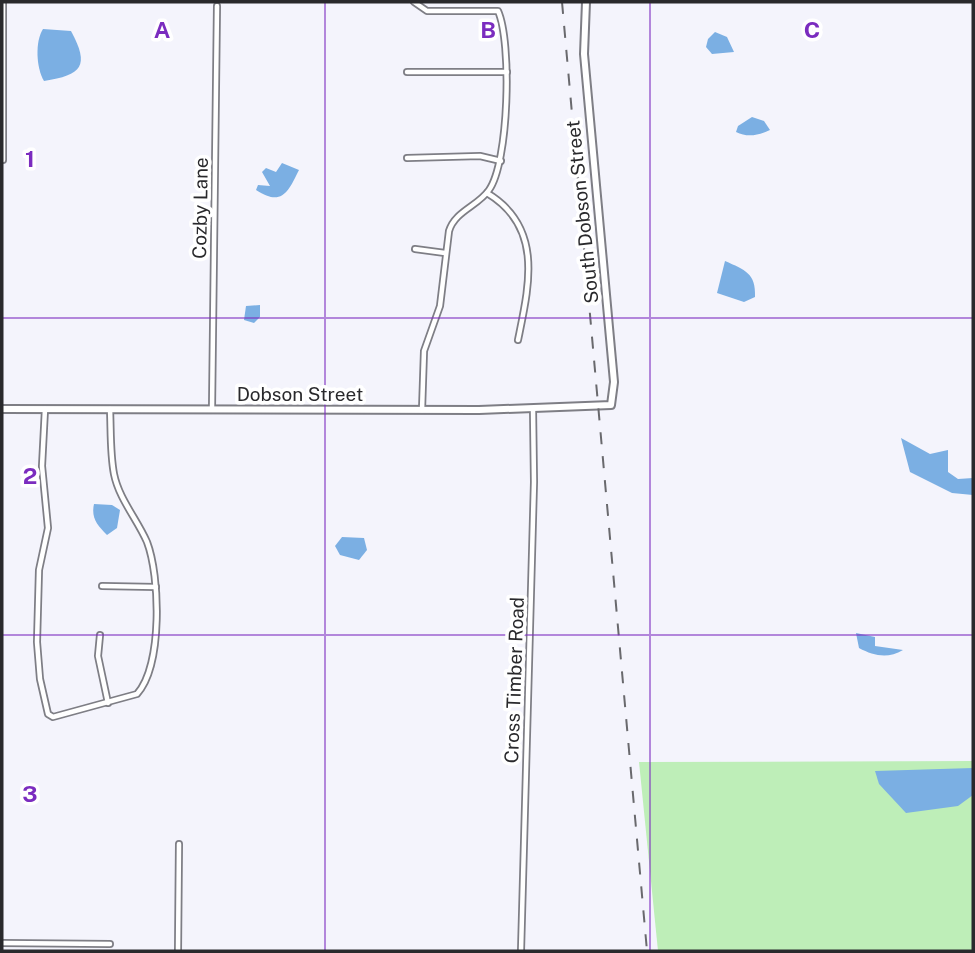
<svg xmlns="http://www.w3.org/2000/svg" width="975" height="953" viewBox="0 0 975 953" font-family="'Public Sans',sans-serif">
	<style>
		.green { fill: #beeeb8 }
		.water { fill: #7bafe3 }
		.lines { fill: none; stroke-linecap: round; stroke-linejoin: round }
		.street-casing { stroke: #7e7e85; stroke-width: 8 }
		.secondary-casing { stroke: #7e7e85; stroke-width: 10 }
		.street { stroke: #fff; stroke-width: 4.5 }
		.secondary { stroke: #fff; stroke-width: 6 }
		.rail { stroke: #69696d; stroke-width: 2; stroke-dasharray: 12 12; stroke-linecap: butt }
		.grid { fill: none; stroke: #7b2cbf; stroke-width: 2; stroke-opacity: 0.55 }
		.labels { text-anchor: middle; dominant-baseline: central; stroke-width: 7; stroke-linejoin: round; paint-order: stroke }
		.street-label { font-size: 19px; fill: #29292c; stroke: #fff }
		.grid-label { font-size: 23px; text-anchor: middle; font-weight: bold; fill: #7b2cbf; stroke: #fff; stroke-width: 7; stroke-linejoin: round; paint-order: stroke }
	</style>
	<rect width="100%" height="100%" fill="#f4f4fc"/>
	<!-- green -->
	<path class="green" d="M 973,761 L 973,951 L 658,951 L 639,762 Z"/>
	<!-- water -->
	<g class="water">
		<path d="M 43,29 L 71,31 C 90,66 82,75 44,81 C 36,68 35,41 43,29 Z"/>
		<path d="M 715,32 L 727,37 L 734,52 L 712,54 L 706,47 L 708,39 Z"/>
		<path d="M 752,117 L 764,121 L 770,130 C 759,135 748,138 736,132 L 738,126 Z"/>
		<path d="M 282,163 L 299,170 C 288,192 282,207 256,190 L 258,185 L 270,186 L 262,172 L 266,168 L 276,172 Z"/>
		<path d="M 725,261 C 745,270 756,273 755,297 L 744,302 L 717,293 Z"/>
		<path d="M 260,305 L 260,317 L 254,323 L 244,320 L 246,306 Z"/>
		<path d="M 901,438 L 930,454 L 948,450 L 948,472 L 958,479 L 973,478 L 973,495 L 952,493 L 910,472 Z"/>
		<path d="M 94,504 L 112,505 L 120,510 L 117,528 L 107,535 C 97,525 91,518 94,504 Z"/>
		<path d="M 342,537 L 364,538 L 367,550 L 359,560 L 340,555 L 335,546 Z"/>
		<path d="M 856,633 L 875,637 L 875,646 L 903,650 C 888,659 874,656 859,648 Z"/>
		<path d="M 973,768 L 973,795 L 958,806 L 906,813 L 879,784 L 875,771 Z"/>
	</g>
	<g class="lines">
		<defs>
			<g id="street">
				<path d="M 414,2 L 427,11 L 498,11 C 512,42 509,162 489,190 C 478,206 455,211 449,231 L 440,306 L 424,351 L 422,410"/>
				<path d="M 407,72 L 507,72"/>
				<path d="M 407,158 L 480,156 L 501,161"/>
				<path d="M 3,160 L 3,2"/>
				<path d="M 487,193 C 544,227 529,286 518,340"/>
				<path d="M 415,249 L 445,253"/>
				<path d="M 45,409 L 42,466 L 48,528 L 39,570 L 37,642 L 40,679 L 48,714 L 53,717 L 137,694 C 163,665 160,576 147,542 C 137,519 119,499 114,474 C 110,453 111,430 110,409"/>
				<path d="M 212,409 L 217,6"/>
				<path d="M 102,586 L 156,587"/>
				<path d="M 100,635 L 98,656 L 108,703"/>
				<path d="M 2,943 L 110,944"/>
				<path d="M 178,951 L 179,844"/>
				<path d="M 521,951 L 534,482 L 533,409"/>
			</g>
			<path id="secondary" d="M 2,409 L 479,410 L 611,405 L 614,382 L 584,54 L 586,2"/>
		</defs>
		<!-- street casing -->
		<use href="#street" class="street-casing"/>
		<!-- secondary casing -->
		<use href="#secondary" class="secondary-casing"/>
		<!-- street -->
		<use href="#street" class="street"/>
		<!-- secondary -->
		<use href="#secondary" class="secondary"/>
		<!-- rail -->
		<path class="rail" d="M 562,2 L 647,951"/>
	</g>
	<!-- grid -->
	<path class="grid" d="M 325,2 L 325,951M 650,2 L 650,951M 2,318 L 973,318M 2,635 L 973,635"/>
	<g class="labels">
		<!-- street labels -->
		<g class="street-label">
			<text transform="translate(200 208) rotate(-89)">Cozby Lane</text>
			<text transform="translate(582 212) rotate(-96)">South Dobson Street</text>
			<text x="300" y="394">Dobson Street</text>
			<text transform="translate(514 680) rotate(-88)">Cross Timber Road</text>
		</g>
	</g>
	<g class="grid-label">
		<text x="162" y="38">A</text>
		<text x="488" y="38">B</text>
		<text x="812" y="38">C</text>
		<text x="30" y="167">1</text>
		<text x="30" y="484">2</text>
		<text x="30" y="802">3</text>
	</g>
	<!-- border -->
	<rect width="975" height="953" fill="none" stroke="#29292c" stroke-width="7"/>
</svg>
